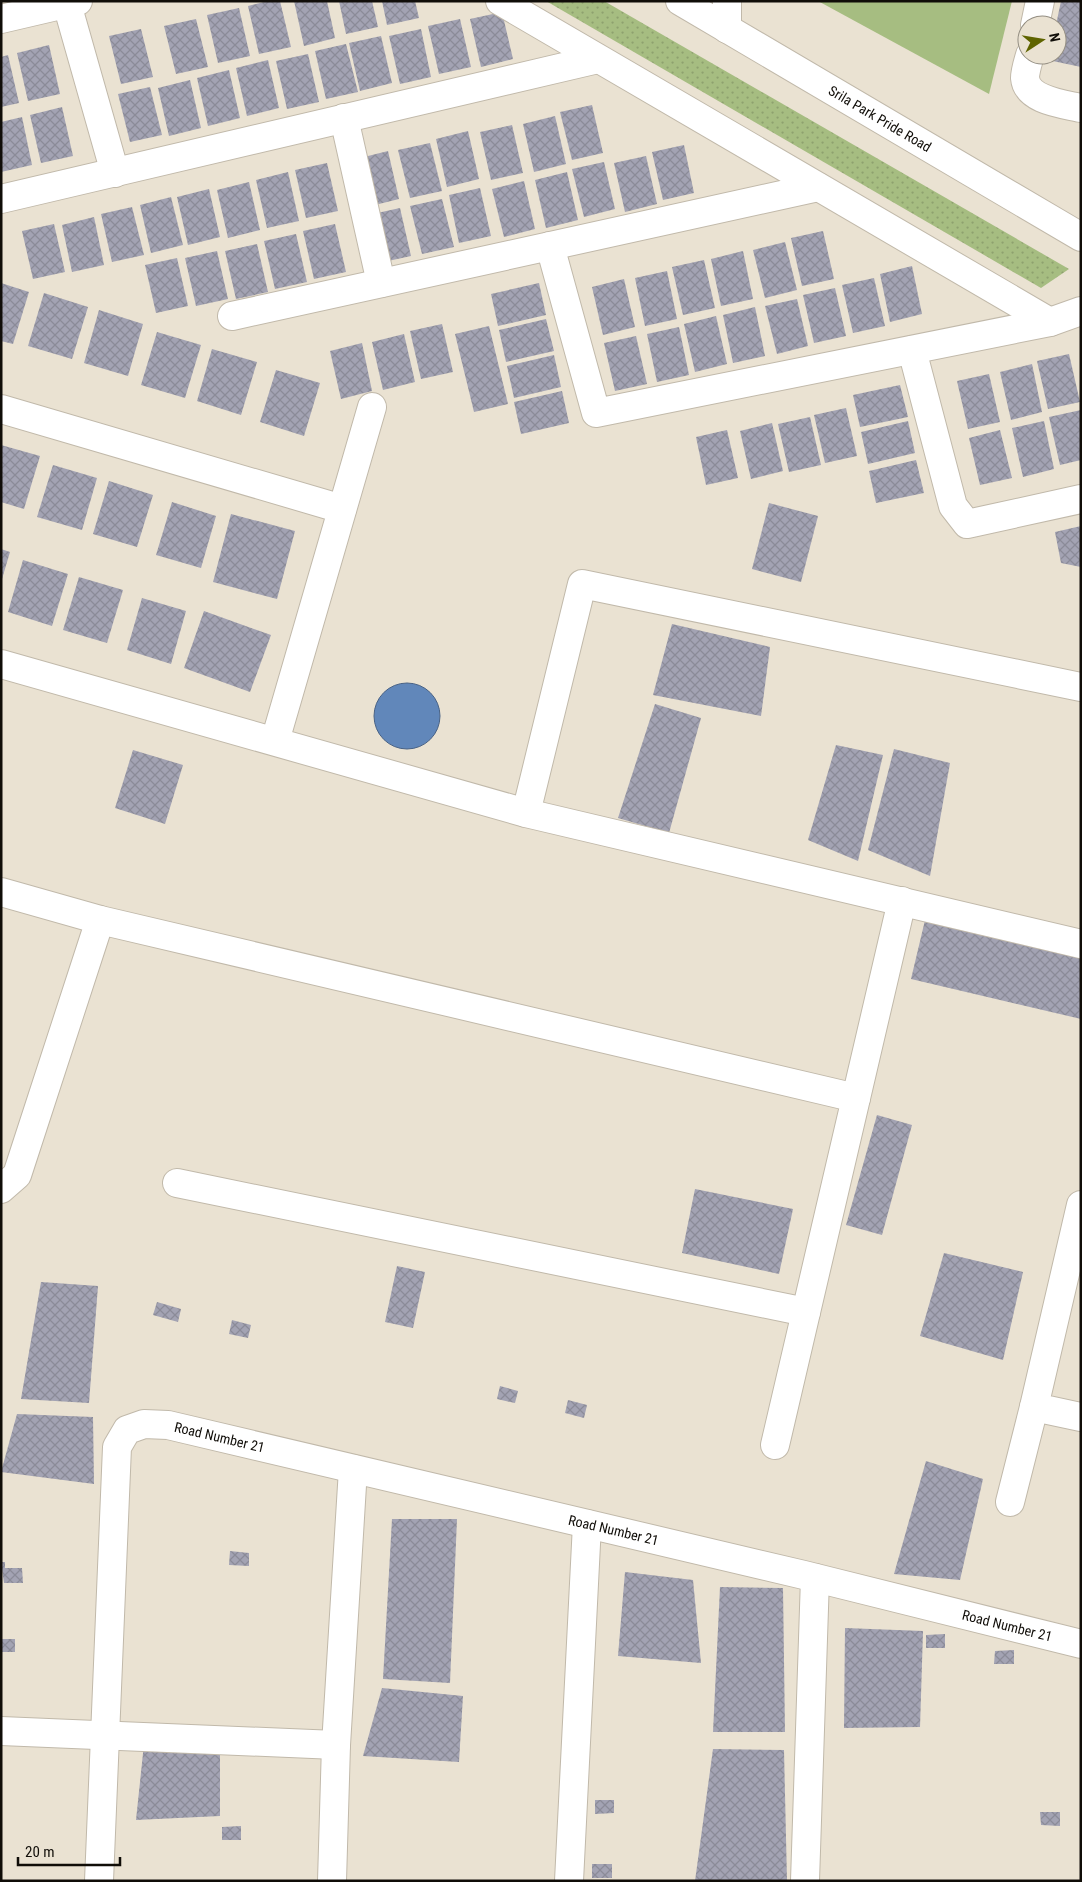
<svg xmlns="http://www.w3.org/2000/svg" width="1082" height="1882" viewBox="0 0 1082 1882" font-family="'Roboto Condensed',sans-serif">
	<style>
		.grass { fill: #a6bd81 }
		.park { fill: url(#park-dots) }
		.water { fill: #6187ba; stroke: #496285 }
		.building { fill: url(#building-cross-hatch) }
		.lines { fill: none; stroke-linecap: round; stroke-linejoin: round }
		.minor-casing { stroke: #c1b9aa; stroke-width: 30 }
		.minor { stroke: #fff; stroke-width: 28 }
		.labels { text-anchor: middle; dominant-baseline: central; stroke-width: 4.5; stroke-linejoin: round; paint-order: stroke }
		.street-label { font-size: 14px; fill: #100d08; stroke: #eae2d2 }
	</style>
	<defs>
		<pattern id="park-dots" width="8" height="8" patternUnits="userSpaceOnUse" patternTransform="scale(1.25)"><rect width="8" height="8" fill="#a6bd81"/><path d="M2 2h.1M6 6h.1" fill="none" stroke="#8ea16e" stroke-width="1.8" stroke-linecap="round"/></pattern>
		<pattern id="building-cross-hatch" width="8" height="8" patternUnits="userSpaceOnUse" patternTransform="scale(1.25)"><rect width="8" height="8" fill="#a3a3b3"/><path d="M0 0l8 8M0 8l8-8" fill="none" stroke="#8b8b98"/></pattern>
	</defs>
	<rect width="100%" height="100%" fill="#eae2d2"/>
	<!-- grass -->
	<path class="grass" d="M 818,1 L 1012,1 L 989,94 Z"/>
	<!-- park -->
	<path class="park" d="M 546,1 L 604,1 L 1069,269 L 1041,288 Z"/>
	<!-- water -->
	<circle class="water" cx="407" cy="716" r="33"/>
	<!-- building -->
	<g class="building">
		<path d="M 268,1 L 280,1 L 291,47 L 259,54 L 248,6 Z"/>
		<path d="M 294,1 L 327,1 L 335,38 L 304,46 Z"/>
		<path d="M 339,1 L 372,1 L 378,27 L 346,34 Z"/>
		<path d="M 382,1 L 415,1 L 419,18 L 387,25 Z"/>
		<path d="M 1061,1 L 1081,1 L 1081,67 L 1048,60 L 1049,55 L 1057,55 L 1056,25 Z"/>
		<path d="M 239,8 L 250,56 L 218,63 L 207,15 Z"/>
		<path d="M 502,12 L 513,59 L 481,67 L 470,19 Z"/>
		<path d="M 196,19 L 208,67 L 176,74 L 164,26 Z"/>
		<path d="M 460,19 L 471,67 L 439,74 L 428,26 Z"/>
		<path d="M 141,29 L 153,77 L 121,84 L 109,36 Z"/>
		<path d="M 421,29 L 431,77 L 400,84 L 389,36 Z"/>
		<path d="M 381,36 L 392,83 L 360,91 L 349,43 Z"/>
		<path d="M 346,44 L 358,92 L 326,99 L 315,51 Z"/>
		<path d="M 49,45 L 60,94 L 28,101 L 17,53 Z"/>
		<path d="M 308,54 L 319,102 L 287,109 L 276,61 Z"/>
		<path d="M 8,55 L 19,103 L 1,107 L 1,57 Z"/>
		<path d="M 268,60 L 279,108 L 247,116 L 236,68 Z"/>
		<path d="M 229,70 L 240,118 L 208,126 L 197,78 Z"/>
		<path d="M 190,80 L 201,128 L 169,136 L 158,88 Z"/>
		<path d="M 150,87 L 162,135 L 130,142 L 118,94 Z"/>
		<path d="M 592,105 L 603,153 L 572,160 L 560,112 Z"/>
		<path d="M 62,107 L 73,156 L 41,163 L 30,115 Z"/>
		<path d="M 555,116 L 566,164 L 534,172 L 523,124 Z"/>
		<path d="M 22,117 L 32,165 L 1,172 L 1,122 Z"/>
		<path d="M 512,125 L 523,173 L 491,180 L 480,132 Z"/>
		<path d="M 468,131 L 479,179 L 447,187 L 436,139 Z"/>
		<path d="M 430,143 L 442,191 L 410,198 L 398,150 Z"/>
		<path d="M 684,145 L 694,193 L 663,200 L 652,152 Z"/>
		<path d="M 388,151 L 399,199 L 367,207 L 356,159 Z"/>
		<path d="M 646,156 L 657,204 L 625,212 L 614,163 Z"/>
		<path d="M 604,162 L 615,209 L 584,217 L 572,169 Z"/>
		<path d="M 327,163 L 338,211 L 306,218 L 295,170 Z"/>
		<path d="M 288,172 L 299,221 L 267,228 L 256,180 Z"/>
		<path d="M 567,172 L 578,220 L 546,228 L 535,180 Z"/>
		<path d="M 524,181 L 535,229 L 504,237 L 492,189 Z"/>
		<path d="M 249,182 L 260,230 L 228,238 L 217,190 Z"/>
		<path d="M 480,188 L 491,236 L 459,243 L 449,195 Z"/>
		<path d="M 209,189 L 220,237 L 188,245 L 177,197 Z"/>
		<path d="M 171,197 L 183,245 L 151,253 L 140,205 Z"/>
		<path d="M 442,199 L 454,247 L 422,254 L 410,206 Z"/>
		<path d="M 132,207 L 144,255 L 112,262 L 101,214 Z"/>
		<path d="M 400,208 L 411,256 L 379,263 L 368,215 Z"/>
		<path d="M 94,217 L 104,265 L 72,272 L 62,225 Z"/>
		<path d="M 54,224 L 65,272 L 33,279 L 22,231 Z"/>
		<path d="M 335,224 L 346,272 L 314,279 L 303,231 Z"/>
		<path d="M 823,231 L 834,279 L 802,286 L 791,238 Z"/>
		<path d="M 296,234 L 307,282 L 275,289 L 264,241 Z"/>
		<path d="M 785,242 L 797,290 L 765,298 L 753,250 Z"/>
		<path d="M 257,244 L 268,292 L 236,299 L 225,251 Z"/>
		<path d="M 217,251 L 228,299 L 196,306 L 185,258 Z"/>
		<path d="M 743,251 L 753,299 L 721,306 L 711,259 Z"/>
		<path d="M 177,258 L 188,306 L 156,313 L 145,265 Z"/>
		<path d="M 704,260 L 715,308 L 683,315 L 672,267 Z"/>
		<path d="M 912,266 L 922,314 L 890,322 L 880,274 Z"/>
		<path d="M 667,271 L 677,319 L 645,326 L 635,278 Z"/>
		<path d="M 874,278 L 885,326 L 853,333 L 842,285 Z"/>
		<path d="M 624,279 L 635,327 L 603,335 L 592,287 Z"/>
		<path d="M 1,283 L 29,292 L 13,344 L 1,341 Z"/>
		<path d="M 539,283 L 546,315 L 498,326 L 491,294 Z"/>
		<path d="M 835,288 L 846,336 L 814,343 L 803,295 Z"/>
		<path d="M 44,293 L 88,307 L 72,359 L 28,346 Z"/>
		<path d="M 797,299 L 808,346 L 777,354 L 765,306 Z"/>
		<path d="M 755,307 L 765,356 L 733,363 L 723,315 Z"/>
		<path d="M 99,310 L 143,324 L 128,376 L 84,363 Z"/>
		<path d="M 716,316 L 727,364 L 695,372 L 684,324 Z"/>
		<path d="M 546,319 L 554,351 L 506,362 L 499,330 Z"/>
		<path d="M 442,324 L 453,372 L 421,379 L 410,331 Z"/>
		<path d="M 489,326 L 508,404 L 474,412 L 455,334 Z"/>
		<path d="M 679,327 L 689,375 L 657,382 L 647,334 Z"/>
		<path d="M 157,332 L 201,345 L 185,398 L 141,385 Z"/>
		<path d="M 404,334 L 415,382 L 383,390 L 372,342 Z"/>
		<path d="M 636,336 L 647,384 L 615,391 L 604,343 Z"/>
		<path d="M 362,343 L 372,391 L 341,399 L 330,351 Z"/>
		<path d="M 212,349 L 257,362 L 241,415 L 197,401 Z"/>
		<path d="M 1069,354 L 1080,402 L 1048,409 L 1037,361 Z"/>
		<path d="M 554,355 L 561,387 L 514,398 L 507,366 Z"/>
		<path d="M 1032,364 L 1042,412 L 1011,420 L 1000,372 Z"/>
		<path d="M 276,370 L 320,383 L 304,436 L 260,422 Z"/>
		<path d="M 989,374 L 1000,422 L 968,429 L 957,381 Z"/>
		<path d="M 900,385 L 908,417 L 860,427 L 853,395 Z"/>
		<path d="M 562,391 L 569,423 L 521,434 L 514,402 Z"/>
		<path d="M 846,408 L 857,456 L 825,463 L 814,415 Z"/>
		<path d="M 1081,410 L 1081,460 L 1060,465 L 1049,417 Z"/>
		<path d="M 810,417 L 821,465 L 789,472 L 778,424 Z"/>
		<path d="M 908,421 L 915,453 L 868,464 L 861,432 Z"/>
		<path d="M 1044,421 L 1054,469 L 1023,477 L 1012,428 Z"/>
		<path d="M 772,423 L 783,471 L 751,479 L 740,431 Z"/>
		<path d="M 727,430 L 738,478 L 706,485 L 696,437 Z"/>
		<path d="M 1000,430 L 1012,478 L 980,485 L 969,438 Z"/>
		<path d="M 1,445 L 40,456 L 24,509 L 1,502 Z"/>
		<path d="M 916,460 L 924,493 L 876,503 L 869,471 Z"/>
		<path d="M 53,465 L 97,478 L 82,530 L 37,517 Z"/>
		<path d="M 109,481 L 153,495 L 137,547 L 93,534 Z"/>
		<path d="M 172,502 L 216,516 L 201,568 L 156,555 Z"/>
		<path d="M 769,503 L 818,516 L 801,582 L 752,569 Z"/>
		<path d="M 231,514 L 295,531 L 277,599 L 213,582 Z"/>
		<path d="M 1081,526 L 1081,567 L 1061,563 L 1055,532 Z"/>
		<path d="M 1,549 L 10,552 L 2,579 L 1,579 Z"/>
		<path d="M 23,560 L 68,574 L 52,626 L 8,612 Z"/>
		<path d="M 79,577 L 123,590 L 107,643 L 63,630 Z"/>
		<path d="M 142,598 L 186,611 L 171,664 L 127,650 Z"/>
		<path d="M 204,611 L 271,635 L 250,692 L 184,668 Z"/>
		<path d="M 672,624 L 770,647 L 761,716 L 653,695 Z"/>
		<path d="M 655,704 L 701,718 L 669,833 L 618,818 Z"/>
		<path d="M 836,745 L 883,755 L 858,861 L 808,840 Z"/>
		<path d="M 894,749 L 950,763 L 930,876 L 868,850 Z"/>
		<path d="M 133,750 L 183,765 L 165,824 L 115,808 Z"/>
		<path d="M 926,916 L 1081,956 L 1081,1019 L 911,979 Z"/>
		<path d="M 877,1115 L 912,1125 L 882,1235 L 846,1225 Z"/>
		<path d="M 695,1189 L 793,1209 L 779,1274 L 682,1253 Z"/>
		<path d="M 944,1253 L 1023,1272 L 1003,1360 L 920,1336 Z"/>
		<path d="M 397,1266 L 425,1272 L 413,1328 L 385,1322 Z"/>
		<path d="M 41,1282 L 98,1286 L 89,1403 L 21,1399 Z"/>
		<path d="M 157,1302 L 181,1309 L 178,1322 L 153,1315 Z"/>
		<path d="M 232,1320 L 251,1325 L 248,1338 L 229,1334 Z"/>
		<path d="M 500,1386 L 518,1391 L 515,1403 L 497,1399 Z"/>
		<path d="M 568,1400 L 587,1405 L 584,1418 L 565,1413 Z"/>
		<path d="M 17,1414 L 93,1417 L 94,1484 L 1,1472 Z"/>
		<path d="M 926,1461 L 983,1479 L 960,1580 L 894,1574 Z"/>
		<path d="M 392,1519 L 457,1519 L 450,1683 L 383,1679 Z"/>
		<path d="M 230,1551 L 249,1553 L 249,1566 L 229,1565 Z"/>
		<path d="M 1,1562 L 5,1562 L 5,1568 L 22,1568 L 23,1583 L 4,1583 Z"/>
		<path d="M 625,1572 L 693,1580 L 701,1663 L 618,1656 Z"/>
		<path d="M 720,1587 L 783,1588 L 785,1732 L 713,1732 Z"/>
		<path d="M 845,1628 L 923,1631 L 920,1727 L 844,1728 Z"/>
		<path d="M 945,1634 L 945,1648 L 926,1648 L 926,1635 Z"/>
		<rect x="1" y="1639" width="14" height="13"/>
		<path d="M 1014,1650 L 1014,1664 L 994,1664 L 995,1651 Z"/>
		<path d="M 382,1688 L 463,1696 L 459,1762 L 363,1756 Z"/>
		<path d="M 144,1744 L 220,1748 L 220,1816 L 136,1820 Z"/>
		<path d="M 713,1749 L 784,1750 L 787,1881 L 695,1881 Z"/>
		<path d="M 595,1800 L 614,1800 L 614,1813 L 595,1814 Z"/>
		<path d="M 1040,1812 L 1060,1812 L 1060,1826 L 1041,1825 Z"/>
		<path d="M 241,1826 L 241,1840 L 222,1840 L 222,1827 Z"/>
		<rect x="592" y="1864" width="20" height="14"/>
	</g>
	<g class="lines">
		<defs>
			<g id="minor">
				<path d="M 500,1 L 1050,322"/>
				<path id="s1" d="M 680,1 L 1081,237"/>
				<path d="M 67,4 L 115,173"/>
				<path d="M 1,19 L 78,1"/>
				<path d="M 1035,25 L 1040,1"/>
				<path d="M 727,29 L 727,1"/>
				<path d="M 1030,55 C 1028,62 1025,71 1025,78 C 1027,101 1064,104 1081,108"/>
				<path d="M 344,118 L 381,283"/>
				<path d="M 1,199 L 598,59"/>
				<path d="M 550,246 L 596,413 L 1050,322 L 1081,311"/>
				<path d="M 232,316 L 818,187"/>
				<path d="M 912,350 L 953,506 L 967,524 L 1081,499"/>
				<path d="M 1,409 L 342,509"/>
				<path d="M 1,664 L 526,813 L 1081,944"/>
				<path d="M 275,741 L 372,407"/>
				<path d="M 526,813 L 582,584 L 1081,687"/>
				<path d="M 1,892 L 100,920 L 856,1098"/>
				<path d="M 177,1183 L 806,1312"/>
				<path d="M 1,1189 L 17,1175 L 100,920"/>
				<path d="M 1081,1205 L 1034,1407 L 1081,1417"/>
				<path d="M 775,1445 L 902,901"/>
				<path d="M 1010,1502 L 1034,1407"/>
				<path d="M 1,1731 L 336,1745"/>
				<path id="s2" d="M 99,1881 L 117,1447 L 127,1430 L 144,1424 L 168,1425 L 804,1575 L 1081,1644"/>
				<path d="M 332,1881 L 336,1745 L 353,1469"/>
				<path d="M 569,1881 L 587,1524"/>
				<path d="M 805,1881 L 815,1578"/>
			</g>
		</defs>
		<!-- minor casing -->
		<use href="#minor" class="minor-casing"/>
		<!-- minor -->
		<use href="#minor" class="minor"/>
	</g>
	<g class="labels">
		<!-- street labels -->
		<g class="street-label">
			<text stroke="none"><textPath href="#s1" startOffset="232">Srila Park Pride Road</textPath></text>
			<text stroke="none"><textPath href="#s2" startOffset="549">Road Number 21</textPath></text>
			<text stroke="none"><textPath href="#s2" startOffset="954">Road Number 21</textPath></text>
			<text stroke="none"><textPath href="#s2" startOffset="1359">Road Number 21</textPath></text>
		</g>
	</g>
	<!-- border -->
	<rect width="1082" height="1882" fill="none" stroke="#100d08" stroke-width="5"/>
	<!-- north arrow -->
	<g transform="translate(1042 40) rotate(78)"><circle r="24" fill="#eae2d2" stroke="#938d81"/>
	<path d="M0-4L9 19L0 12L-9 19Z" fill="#5f6400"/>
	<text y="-8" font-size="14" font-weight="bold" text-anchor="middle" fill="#100d08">N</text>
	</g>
	<!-- scale -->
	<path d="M18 1857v8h102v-8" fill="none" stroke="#100d08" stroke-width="2.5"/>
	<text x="25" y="1857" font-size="15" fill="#100d08" stroke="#eae2d2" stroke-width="4" paint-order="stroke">20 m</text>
</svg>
